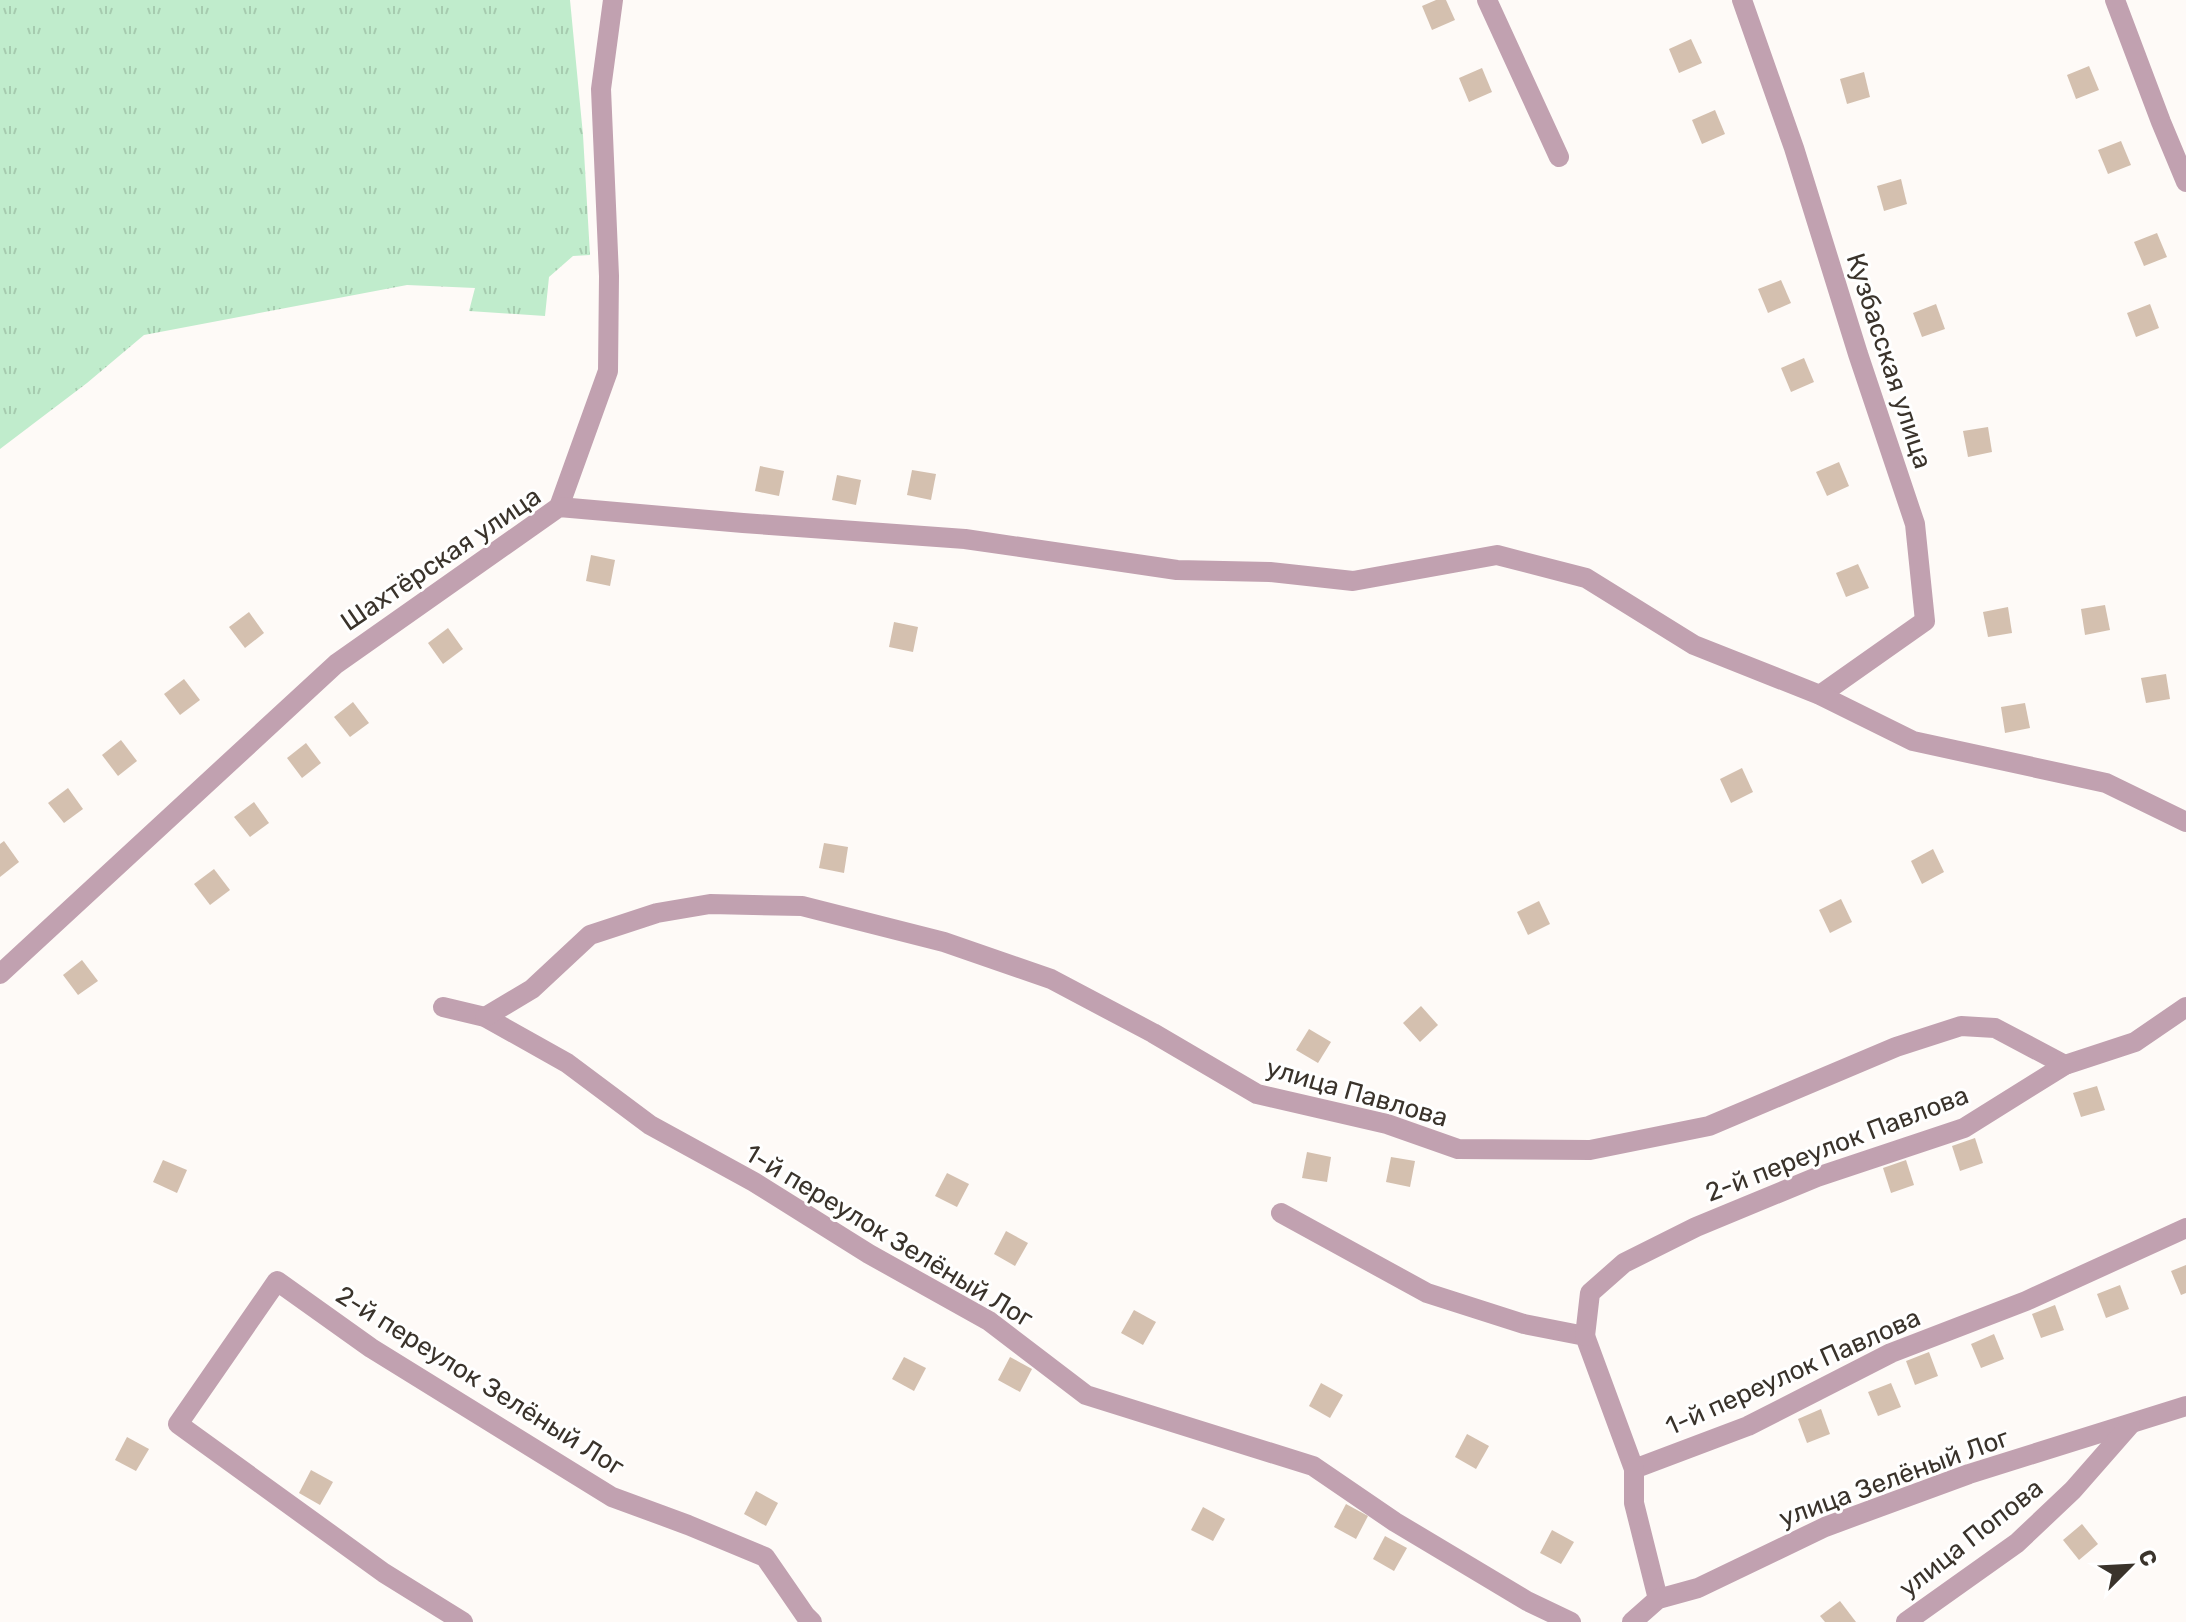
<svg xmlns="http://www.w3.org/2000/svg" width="2186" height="1622" viewBox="0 0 2186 1622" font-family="Rubik,sans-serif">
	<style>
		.grass { fill: url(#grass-tufts) }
		.building { fill: #d4c0af }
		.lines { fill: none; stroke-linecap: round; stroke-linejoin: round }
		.street { stroke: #c1a1b0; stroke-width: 20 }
		.labels { text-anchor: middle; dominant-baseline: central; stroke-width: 6; stroke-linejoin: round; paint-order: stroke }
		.street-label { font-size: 26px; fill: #3a332b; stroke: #fff }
	</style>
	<defs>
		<pattern id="grass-tufts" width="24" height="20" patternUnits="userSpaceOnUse" patternTransform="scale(2)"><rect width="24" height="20" fill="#c0eccc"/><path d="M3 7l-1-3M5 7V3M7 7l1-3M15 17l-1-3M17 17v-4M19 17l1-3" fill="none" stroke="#a6cbaf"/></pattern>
	</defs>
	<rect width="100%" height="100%" fill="#fefaf7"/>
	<!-- grass -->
	<path class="grass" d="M 0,0 L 570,0 L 583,135 L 590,255 L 573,256 L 549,277 L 545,316 L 469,311 L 475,288 L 407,285 L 144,335 L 87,383 L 0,449 Z"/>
	<!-- building -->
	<g class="building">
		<path d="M 1436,0 L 1446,0 L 1455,20 L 1432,30 L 1422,6 Z"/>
		<path d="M 1691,39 L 1702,63 L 1679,73 L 1669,49 Z"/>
		<path d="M 2089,66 L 2099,90 L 2076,99 L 2067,75 Z"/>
		<path d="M 1482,68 L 1492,92 L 1469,102 L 1459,78 Z"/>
		<path d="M 1864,72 L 1870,97 L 1847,104 L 1840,79 Z"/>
		<path d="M 1715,110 L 1725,134 L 1702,144 L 1692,120 Z"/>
		<path d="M 2121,141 L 2131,165 L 2108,174 L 2098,150 Z"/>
		<path d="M 1901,179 L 1907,204 L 1884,211 L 1877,186 Z"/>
		<path d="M 2157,233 L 2167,257 L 2144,266 L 2134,242 Z"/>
		<path d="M 1781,280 L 1791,303 L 1768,313 L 1758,289 Z"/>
		<path d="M 1936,304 L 1945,329 L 1922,337 L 1913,313 Z"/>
		<path d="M 2150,304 L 2159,328 L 2136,337 L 2127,313 Z"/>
		<path d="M 1804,358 L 1814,382 L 1791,392 L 1781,368 Z"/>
		<path d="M 1988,427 L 1992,452 L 1968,457 L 1963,431 Z"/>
		<path d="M 1839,462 L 1849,486 L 1827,496 L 1816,472 Z"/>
		<path d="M 760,466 L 784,471 L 779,496 L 755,491 Z"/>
		<path d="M 912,470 L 936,474 L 931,500 L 907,495 Z"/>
		<path d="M 837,475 L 861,480 L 856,505 L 832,500 Z"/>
		<path d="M 591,555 L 615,560 L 610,586 L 586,581 Z"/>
		<path d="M 1858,564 L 1869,588 L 1846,597 L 1836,573 Z"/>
		<path d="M 2105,605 L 2110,630 L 2085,635 L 2081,609 Z"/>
		<path d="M 2008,607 L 2012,633 L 1988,637 L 1983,612 Z"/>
		<path d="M 249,612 L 264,633 L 245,648 L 229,627 Z"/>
		<path d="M 894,622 L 918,627 L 913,652 L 889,647 Z"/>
		<path d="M 448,628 L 463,649 L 443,664 L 428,643 Z"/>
		<path d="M 2166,674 L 2170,699 L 2146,703 L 2141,678 Z"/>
		<path d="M 184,679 L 200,700 L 180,715 L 164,694 Z"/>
		<path d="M 353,702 L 369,723 L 350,737 L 334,717 Z"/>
		<path d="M 2025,703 L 2030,728 L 2005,733 L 2001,707 Z"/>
		<path d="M 121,740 L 137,761 L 118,776 L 102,755 Z"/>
		<path d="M 306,743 L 321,763 L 302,778 L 287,758 Z"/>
		<path d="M 1742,768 L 1753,792 L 1731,803 L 1720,779 Z"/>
		<path d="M 68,788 L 83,809 L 64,823 L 48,803 Z"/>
		<path d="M 254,802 L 269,823 L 250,837 L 234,817 Z"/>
		<path d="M 4,841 L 19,862 L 0,877 L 0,844 Z"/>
		<path d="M 824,843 L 848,847 L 844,873 L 819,868 Z"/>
		<path d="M 1933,849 L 1944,872 L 1922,884 L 1911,861 Z"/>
		<path d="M 214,869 L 230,890 L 210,905 L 194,884 Z"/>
		<path d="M 1841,899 L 1852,922 L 1830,933 L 1819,910 Z"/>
		<path d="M 1539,901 L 1550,924 L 1528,935 L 1517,912 Z"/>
		<path d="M 82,960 L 98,981 L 78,995 L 63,975 Z"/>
		<path d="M 1421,1006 L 1438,1025 L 1420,1042 L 1403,1023 Z"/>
		<path d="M 1309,1029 L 1331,1042 L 1318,1063 L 1296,1050 Z"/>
		<path d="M 2097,1086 L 2105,1110 L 2081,1117 L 2073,1093 Z"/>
		<path d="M 1975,1138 L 1983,1163 L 1960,1171 L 1952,1146 Z"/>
		<path d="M 1307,1152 L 1331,1157 L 1327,1182 L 1302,1178 Z"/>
		<path d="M 1391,1157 L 1415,1161 L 1410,1187 L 1386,1182 Z"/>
		<path d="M 163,1160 L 187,1170 L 177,1193 L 153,1182 Z"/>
		<path d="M 1906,1160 L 1914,1185 L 1891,1193 L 1883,1168 Z"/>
		<path d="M 947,1173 L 969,1184 L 957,1207 L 935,1196 Z"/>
		<path d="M 1006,1231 L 1028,1243 L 1015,1266 L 994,1254 Z"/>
		<path d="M 2186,1265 L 2186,1293 L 2181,1295 L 2171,1271 Z"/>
		<path d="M 2120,1285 L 2129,1309 L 2106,1318 L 2097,1294 Z"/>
		<path d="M 2055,1305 L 2064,1330 L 2041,1338 L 2032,1314 Z"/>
		<path d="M 1134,1310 L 1156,1322 L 1143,1345 L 1121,1333 Z"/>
		<path d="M 1994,1334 L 2004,1359 L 1981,1368 L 1971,1344 Z"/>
		<path d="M 1929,1352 L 1938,1376 L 1915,1385 L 1906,1361 Z"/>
		<path d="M 904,1357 L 926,1368 L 914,1391 L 892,1379 Z"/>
		<path d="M 1010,1357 L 1032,1369 L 1020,1392 L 998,1380 Z"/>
		<path d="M 1321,1383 L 1343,1395 L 1330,1418 L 1309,1406 Z"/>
		<path d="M 1891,1383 L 1901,1407 L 1878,1416 L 1868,1392 Z"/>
		<path d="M 1821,1409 L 1830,1434 L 1807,1443 L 1798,1419 Z"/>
		<path d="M 1467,1434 L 1489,1446 L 1476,1469 L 1455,1457 Z"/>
		<path d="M 127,1437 L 149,1449 L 136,1471 L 115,1460 Z"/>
		<path d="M 311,1470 L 333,1482 L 320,1505 L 299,1493 Z"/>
		<path d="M 756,1491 L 778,1503 L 766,1526 L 744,1514 Z"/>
		<path d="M 1346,1504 L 1368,1516 L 1356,1539 L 1334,1527 Z"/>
		<path d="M 1203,1507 L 1225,1519 L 1213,1541 L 1191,1530 Z"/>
		<path d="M 2082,1524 L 2098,1544 L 2079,1560 L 2063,1540 Z"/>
		<path d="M 1552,1530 L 1574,1542 L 1561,1564 L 1540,1553 Z"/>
		<path d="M 1385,1536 L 1407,1548 L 1394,1571 L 1373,1559 Z"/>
		<path d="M 1840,1601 L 1856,1622 L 1825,1622 L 1820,1616 Z"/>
	</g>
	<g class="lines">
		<!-- street -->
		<g class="street">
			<path d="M 1487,0 L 1559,157"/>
			<path d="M 1742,0 L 1794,148 L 1858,354 L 1915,524 L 1925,621 L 1820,695"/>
			<path d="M 2115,0 L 2161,122 L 2186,182"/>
			<path d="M 559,507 L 608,371 L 609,276 L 601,89 L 613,0"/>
			<path d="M 0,974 L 336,664 L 559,507 L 743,523 L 965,539 L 1177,570 L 1270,572 L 1353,581 L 1497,555 L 1586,578 L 1694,645 L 1820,695 L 1913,741 L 2106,783 L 2186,822"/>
			<path d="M 443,1007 L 485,1017 L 567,1063 L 650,1125 L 754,1182 L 869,1254 L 989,1321 L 1086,1395 L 1313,1466 L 1395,1522 L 1527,1601 L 1571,1622"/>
			<path d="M 485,1017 L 532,989 L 590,935 L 657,913 L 710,904 L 802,906 L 944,942 L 1051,979 L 1153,1033 L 1257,1094 L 1387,1124 L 1458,1149 L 1590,1150 L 1709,1126 L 1896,1047 L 1961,1026 L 1995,1028 L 2065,1065"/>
			<path d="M 1281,1213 L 1427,1293 L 1524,1324 L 1585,1336 L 1634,1469 L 1748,1426 L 1891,1353 L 2026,1301 L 2186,1228"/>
			<path d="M 1585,1336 L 1590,1293 L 1624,1263 L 1696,1227 L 1817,1177 L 1964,1128 L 2065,1065 L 2135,1042 L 2186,1007"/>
			<path d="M 1634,1469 L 1634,1503 L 1658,1599"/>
			<path d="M 463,1622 L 384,1573 L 178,1424 L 277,1281 L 371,1348 L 612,1497 L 688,1525 L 765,1557 L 805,1615 L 812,1622"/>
			<path d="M 1632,1622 L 1658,1599 L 1698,1588 L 1825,1527 L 1969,1474 L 2186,1406"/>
			<path d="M 1906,1622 L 2017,1543 L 2073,1490 L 2130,1425"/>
		</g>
	</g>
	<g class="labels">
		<!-- street labels -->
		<g class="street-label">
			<text transform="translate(1889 361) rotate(72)">Кузбасская улица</text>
			<text transform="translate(441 559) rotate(-34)">Шахтёрская улица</text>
			<text transform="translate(1357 1093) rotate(16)">улица Павлова</text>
			<text transform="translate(1837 1144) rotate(-21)">2-й переулок Павлова</text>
			<text transform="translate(889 1236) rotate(31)">1-й переулок Зелёный Лог</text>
			<text transform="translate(1793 1372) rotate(-24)">1-й переулок Павлова</text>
			<text transform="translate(480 1381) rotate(32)">2-й переулок Зелёный Лог</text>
			<text transform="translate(1894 1478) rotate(-20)">улица Зелёный Лог</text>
			<text transform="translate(1971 1538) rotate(-38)">улица Попова</text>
		</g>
	</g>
	<!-- north arrow -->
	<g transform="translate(2130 1566) rotate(66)" stroke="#ffffff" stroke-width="6" paint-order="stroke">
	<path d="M0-6L14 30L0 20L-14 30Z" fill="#3a332b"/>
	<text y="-12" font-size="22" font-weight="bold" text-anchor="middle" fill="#3a332b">С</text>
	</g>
</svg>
